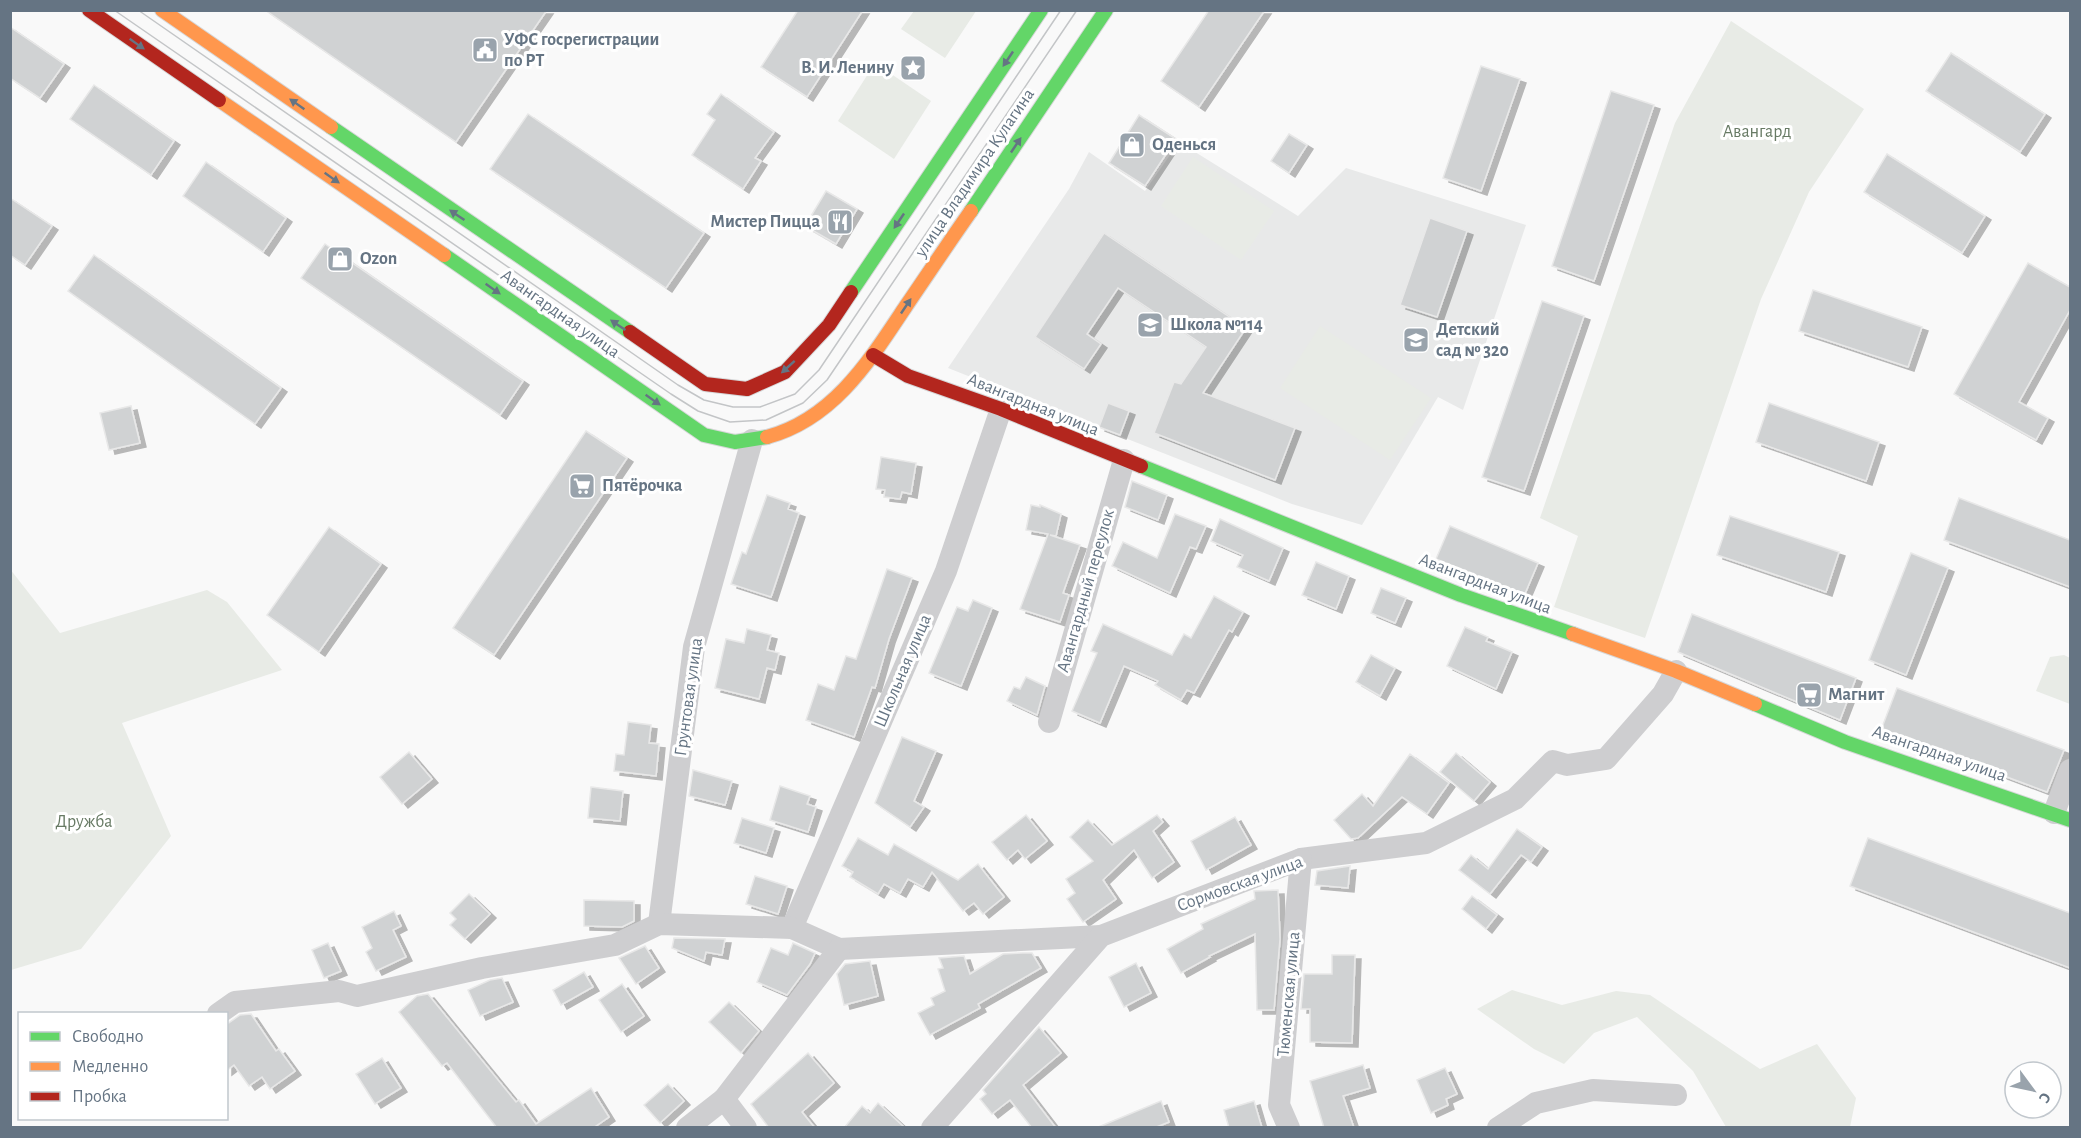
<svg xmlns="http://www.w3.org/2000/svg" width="2081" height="1138" viewBox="0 0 2081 1138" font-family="'Alegreya Sans',sans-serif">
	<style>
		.built { fill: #e8e9e9 }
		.green { fill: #e8ebe6 }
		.building { fill: #d0d2d3; stroke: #e8e8e8; stroke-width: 1.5; filter: url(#shadow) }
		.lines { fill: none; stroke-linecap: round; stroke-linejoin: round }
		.fast-casing { stroke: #d6d7d8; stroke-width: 16 }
		.slow-casing { stroke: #d6d7d8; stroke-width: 16 }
		.jam-casing { stroke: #d6d7d8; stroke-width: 16 }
		.street { stroke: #ceced0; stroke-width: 22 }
		.fast { stroke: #63d668; stroke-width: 14 }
		.slow { stroke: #ff974d; stroke-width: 14 }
		.jam { stroke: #b3261e; stroke-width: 14 }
		.tram { stroke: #c3c5c7; stroke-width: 1.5 }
		.oneway { fill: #657483 }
		.labels { text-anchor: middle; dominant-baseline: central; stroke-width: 6; stroke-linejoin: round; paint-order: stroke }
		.poi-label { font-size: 18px; font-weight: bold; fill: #657483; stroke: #fff; text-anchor: start }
		.park-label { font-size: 18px; fill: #677a64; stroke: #fff }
		.street-label { font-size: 18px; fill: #657483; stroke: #fff }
	</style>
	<defs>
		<filter id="shadow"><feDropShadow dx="6" dy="4" stdDeviation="0" flood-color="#0004"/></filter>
	</defs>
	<rect width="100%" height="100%" fill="#f9f9f9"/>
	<!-- built -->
	<path class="built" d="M 1179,142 L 1298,216 L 1346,168 L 1526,225 L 1463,410 L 1438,397 L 1362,525 L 1292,504 L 948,368 L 1069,189 L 1089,152 L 1145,191 Z"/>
	<!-- green -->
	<g class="green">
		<path d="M 914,11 L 914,10 L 976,11 L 945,58 L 901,29 Z"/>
		<path d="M 1731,21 L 1864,109 L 1809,192 L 1761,299 L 1645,638 L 1554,607 L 1578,536 L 1540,518 L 1675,123 Z"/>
		<path d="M 875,63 L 931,101 L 894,159 L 838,121 Z"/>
		<path d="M 1193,157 L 1274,211 L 1241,260 L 1161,206 Z"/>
		<path d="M 1320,326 L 1431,398 L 1390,460 L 1280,388 Z"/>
		<path d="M 10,569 L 60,633 L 207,590 L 227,602 L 282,670 L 122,723 L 171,836 L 81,949 L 11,970 Z"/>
		<path d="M 2064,655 L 2070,658 L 2070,704 L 2036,691 L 2050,657 Z"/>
		<path d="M 1512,990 L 1562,1005 L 1616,991 L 1650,995 L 1760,1069 L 1817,1044 L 1856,1098 L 1850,1127 L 1726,1127 L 1693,1071 L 1637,1017 L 1594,1033 L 1564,1064 L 1534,1049 L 1477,1009 Z"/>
	</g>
	<!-- building -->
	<g class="building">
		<path d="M 265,10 L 547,10 L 456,142 Z"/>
		<path d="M 798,10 L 863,10 L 807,97 L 761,67 Z"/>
		<path d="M 1209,10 L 1265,10 L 1199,107 L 1161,81 Z"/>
		<path d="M 10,27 L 64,64 L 40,98 L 10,78 Z"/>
		<path d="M 1951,53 L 2045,114 L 2020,152 L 1926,91 Z"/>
		<path d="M 1481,66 L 1520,79 L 1481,191 L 1443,178 Z"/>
		<path d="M 94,85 L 174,141 L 151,175 L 70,119 Z"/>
		<path d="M 1611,91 L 1654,105 L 1594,281 L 1552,266 Z"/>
		<path d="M 721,94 L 774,132 L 755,158 L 761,161 L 743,189 L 692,155 L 715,120 L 707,114 Z"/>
		<path d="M 528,114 L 704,233 L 666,288 L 490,169 Z"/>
		<path d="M 1139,115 L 1176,139 L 1145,186 L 1109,163 Z"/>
		<path d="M 1289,134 L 1307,145 L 1289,173 L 1271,161 Z"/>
		<path d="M 1887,154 L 1985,216 L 1962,253 L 1864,192 Z"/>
		<path d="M 206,162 L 286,218 L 263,252 L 183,196 Z"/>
		<path d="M 826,191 L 857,209 L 836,244 L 805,226 Z"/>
		<path d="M 10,198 L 52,226 L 25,265 L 10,255 Z"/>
		<path d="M 1430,218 L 1467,231 L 1437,317 L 1400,305 Z"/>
		<path d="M 1104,233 L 1246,328 L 1203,393 L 1295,428 L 1275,480 L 1154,433 L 1174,382 L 1181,384 L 1206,347 L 1118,288 L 1087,334 L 1101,344 L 1084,369 L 1035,337 Z"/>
		<path d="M 325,244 L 523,381 L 500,415 L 301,278 Z"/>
		<path d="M 94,255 L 281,388 L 255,424 L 68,291 Z"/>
		<path d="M 2028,263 L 2070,287 L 2070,310 L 2019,402 L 2048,418 L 2036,440 L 1954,394 Z"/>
		<path d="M 1813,290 L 1922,327 L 1908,367 L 1799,331 Z"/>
		<path d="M 1542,301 L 1584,316 L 1524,491 L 1482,477 Z"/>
		<path d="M 1108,403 L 1129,411 L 1120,435 L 1099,427 Z"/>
		<path d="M 1769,403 L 1879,442 L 1866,481 L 1756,442 Z"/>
		<path d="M 131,406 L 140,443 L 109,450 L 100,413 Z"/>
		<path d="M 586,431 L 627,458 L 494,655 L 453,628 Z"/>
		<path d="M 881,457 L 916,463 L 911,494 L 902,492 L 900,499 L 884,497 L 885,490 L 876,489 Z"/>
		<path d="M 1132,481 L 1167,495 L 1158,520 L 1125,507 Z"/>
		<path d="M 767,495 L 790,503 L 788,509 L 799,513 L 771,597 L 731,584 L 742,552 L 746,554 Z"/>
		<path d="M 1959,498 L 2070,540 L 2070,587 L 1944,540 Z"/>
		<path d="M 1031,505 L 1040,507 L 1040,505 L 1061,514 L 1056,536 L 1050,535 L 1080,545 L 1063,593 L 1069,595 L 1060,622 L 1020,609 L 1048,534 L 1026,530 Z"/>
		<path d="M 1175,514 L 1206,526 L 1196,549 L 1190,547 L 1170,593 L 1112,566 L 1123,542 L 1157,558 Z"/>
		<path d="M 1730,516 L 1839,552 L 1826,592 L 1717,555 Z"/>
		<path d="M 1220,519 L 1283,548 L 1269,581 L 1237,567 L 1243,555 L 1211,541 Z"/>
		<path d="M 1450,526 L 1538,563 L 1524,596 L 1436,559 Z"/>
		<path d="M 329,527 L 381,564 L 319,652 L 267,615 Z"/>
		<path d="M 1911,553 L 1948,568 L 1906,675 L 1869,660 Z"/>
		<path d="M 1316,562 L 1349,576 L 1336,609 L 1302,595 Z"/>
		<path d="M 887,569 L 912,578 L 889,639 L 875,688 L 872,687 L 854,737 L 806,720 L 818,684 L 834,690 L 846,656 L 856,659 Z"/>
		<path d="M 1381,588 L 1406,598 L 1395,623 L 1371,613 Z"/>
		<path d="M 1214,596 L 1243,612 L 1232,632 L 1229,630 L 1194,693 L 1187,690 L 1181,700 L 1155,685 L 1158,681 L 1124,666 L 1100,723 L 1072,711 L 1097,653 L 1091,651 L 1103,624 L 1172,655 L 1184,634 L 1191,638 Z"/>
		<path d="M 973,600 L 992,608 L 961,686 L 929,673 L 957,607 L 968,611 Z"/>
		<path d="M 1692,614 L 1856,678 L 1840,720 L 1678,652 Z"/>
		<path d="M 1465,627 L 1488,637 L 1486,641 L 1512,652 L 1496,689 L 1447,666 Z"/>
		<path d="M 747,629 L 771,635 L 767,650 L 779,653 L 775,670 L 767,668 L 759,699 L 715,688 L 726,639 L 744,643 Z"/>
		<path d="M 1371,655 L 1395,668 L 1380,696 L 1356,682 Z"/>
		<path d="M 1026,677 L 1045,686 L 1037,715 L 1007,701 L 1014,687 L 1020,689 Z"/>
		<path d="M 1897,688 L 2064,750 L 2047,792 L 1881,730 Z"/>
		<path d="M 628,722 L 651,725 L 649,743 L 659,744 L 656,776 L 614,771 L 616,754 L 624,755 Z"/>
		<path d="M 902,737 L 936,751 L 914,801 L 924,807 L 910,827 L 875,803 Z"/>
		<path d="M 409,752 L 432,779 L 402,804 L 380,777 Z"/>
		<path d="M 1456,753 L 1490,782 L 1474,801 L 1440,772 Z"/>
		<path d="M 1410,754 L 1449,783 L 1427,814 L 1402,797 L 1358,838 L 1351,839 L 1334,820 L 1362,794 L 1373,806 Z"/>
		<path d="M 693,770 L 732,781 L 725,805 L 689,796 Z"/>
		<path d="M 780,786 L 810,796 L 807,804 L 816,807 L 808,832 L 770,820 Z"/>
		<path d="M 591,787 L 623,791 L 620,821 L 588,818 Z"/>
		<path d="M 1026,815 L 1047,841 L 1025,859 L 1018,850 L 1007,860 L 992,842 Z"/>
		<path d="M 1157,815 L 1163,822 L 1153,831 L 1174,862 L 1152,878 L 1134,850 L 1103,880 L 1116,899 L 1083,922 L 1067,899 L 1075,893 L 1066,879 L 1093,861 L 1070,837 L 1088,820 L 1112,845 Z"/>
		<path d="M 1235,817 L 1251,845 L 1206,870 L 1191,841 Z"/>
		<path d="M 742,818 L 774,828 L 766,853 L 734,843 Z"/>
		<path d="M 1517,829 L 1542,847 L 1531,862 L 1521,855 L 1490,894 L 1459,870 L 1471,855 L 1488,869 Z"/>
		<path d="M 858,838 L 888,855 L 894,844 L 958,880 L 978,864 L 1004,897 L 983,914 L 974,903 L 963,911 L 932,872 L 923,887 L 908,879 L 900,893 L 884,884 L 878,894 L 850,877 L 853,872 L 842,866 Z"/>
		<path d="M 1868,838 L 2070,913 L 2070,968 L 1850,886 Z"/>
		<path d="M 1350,866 L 1348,888 L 1315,885 L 1317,871 Z"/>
		<path d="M 755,876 L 787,886 L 778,914 L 746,904 Z"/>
		<path d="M 1278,890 L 1280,939 L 1274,1010 L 1257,1010 L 1255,934 L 1209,956 L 1210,957 L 1181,973 L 1167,949 L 1203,929 L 1201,924 L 1255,899 L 1254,891 Z"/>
		<path d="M 469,894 L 490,914 L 465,939 L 450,925 L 456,919 L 450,913 Z"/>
		<path d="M 1472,896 L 1497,915 L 1486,929 L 1462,909 Z"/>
		<path d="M 584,900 L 634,901 L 634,921 L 622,927 L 584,926 Z"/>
		<path d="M 394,911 L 401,926 L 393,930 L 406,957 L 376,971 L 366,952 L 372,948 L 362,927 Z"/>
		<path d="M 674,938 L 725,939 L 722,955 L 706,952 L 704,961 L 672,948 Z"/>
		<path d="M 328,943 L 341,971 L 324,978 L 312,950 Z"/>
		<path d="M 793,943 L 815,953 L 810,964 L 787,995 L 757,982 L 771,948 L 788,955 Z"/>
		<path d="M 645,946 L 659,968 L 636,984 L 619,958 Z"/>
		<path d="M 1022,953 L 1032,953 L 1041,968 L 978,1004 L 980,1008 L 930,1035 L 918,1013 L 934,1005 L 931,998 L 945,991 L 938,969 L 943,968 L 939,958 L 964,956 L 970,974 L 1003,954 Z"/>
		<path d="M 1332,955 L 1355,955 L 1352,1043 L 1310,1042 L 1310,1009 L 1301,1009 L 1304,974 L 1332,974 Z"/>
		<path d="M 870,961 L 878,996 L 844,1005 L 837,974 L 845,964 Z"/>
		<path d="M 1136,963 L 1151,993 L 1124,1007 L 1109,977 Z"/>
		<path d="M 584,972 L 593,987 L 561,1005 L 553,990 Z"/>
		<path d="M 502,978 L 513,1002 L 480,1016 L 468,990 L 490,980 Z"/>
		<path d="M 622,984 L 644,1016 L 621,1032 L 599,1000 Z"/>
		<path d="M 428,994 L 516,1102 L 519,1100 L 536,1124 L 591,1088 L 609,1117 L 593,1128 L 497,1128 L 447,1063 L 442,1066 L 399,1012 L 417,996 Z"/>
		<path d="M 729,1002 L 759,1031 L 741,1053 L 709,1022 Z"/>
		<path d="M 251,1014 L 276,1051 L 279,1049 L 295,1071 L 270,1089 L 262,1077 L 249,1086 L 234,1065 L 226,1071 L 226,1025 L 240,1015 Z"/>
		<path d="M 1039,1027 L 1061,1053 L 1023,1085 L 1056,1128 L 1032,1128 L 1010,1100 L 992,1114 L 980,1099 L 986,1094 L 983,1090 Z"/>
		<path d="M 808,1053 L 834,1083 L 802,1112 L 815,1128 L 769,1128 L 751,1104 Z"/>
		<path d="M 382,1058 L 401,1088 L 375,1104 L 356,1074 Z"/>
		<path d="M 1363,1065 L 1370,1088 L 1343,1096 L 1354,1128 L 1324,1128 L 1310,1081 Z"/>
		<path d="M 1445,1068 L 1457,1094 L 1446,1099 L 1448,1105 L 1431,1113 L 1417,1080 Z"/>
		<path d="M 668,1084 L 684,1101 L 660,1123 L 644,1105 Z"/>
		<path d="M 1161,1101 L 1169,1122 L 1154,1128 L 1096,1128 Z"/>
		<path d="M 1254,1101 L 1262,1128 L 1229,1128 L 1224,1110 Z"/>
		<path d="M 878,1103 L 905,1128 L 844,1128 L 862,1106 L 870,1113 Z"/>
	</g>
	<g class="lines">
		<defs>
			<g id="fast">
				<path d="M 331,127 L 630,332"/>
				<path d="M 971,211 L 1106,10"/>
				<path d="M 444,255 L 704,435 L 735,442 L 767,437"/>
				<path d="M 851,292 L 1041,10"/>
				<path d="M 1141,466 L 1461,595 L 1573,634"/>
				<path d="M 1755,704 L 1845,742 L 2070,820"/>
			</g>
			<g id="slow">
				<path d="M 162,10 L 331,127"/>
				<path d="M 219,100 L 444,255"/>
				<path d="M 767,437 C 834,419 870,360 906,306 C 928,274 949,242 971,211"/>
				<path d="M 1573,634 L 1676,671 L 1755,704"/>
			</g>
			<g id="jam">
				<path d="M 89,10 L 219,100"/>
				<path d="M 630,332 L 705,384 L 747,389 L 785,372 L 829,325 L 851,292"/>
				<path d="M 873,355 L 908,376 L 1001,409 L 1141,466"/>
			</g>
		</defs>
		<!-- fast casing -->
		<use href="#fast" class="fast-casing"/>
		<!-- slow casing -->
		<use href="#slow" class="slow-casing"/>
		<!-- jam casing -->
		<use href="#jam" class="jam-casing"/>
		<!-- street -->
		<g class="street">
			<path d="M 1049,722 L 1124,460"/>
			<path d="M 2054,813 L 2070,770"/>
			<path d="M 659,924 L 694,647 L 752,440"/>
			<path d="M 792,928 L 946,571 L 1001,409"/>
			<path d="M 218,1014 L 235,1002 L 339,991 L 357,996 L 482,968 L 615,945 L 659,924 L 792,928 L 839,949 L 1101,936"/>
			<path d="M 724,1099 L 746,1128"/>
			<path d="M 687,1128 L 724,1099 L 839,949"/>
			<path d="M 932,1128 L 1101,936 L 1301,859 L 1426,843 L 1515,799 L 1553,761 L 1567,765 L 1606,759 L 1663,694 L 1676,671"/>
			<path d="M 1289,1128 L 1279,1105 L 1301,859"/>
			<path d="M 1498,1128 L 1536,1103 L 1593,1090 L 1676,1095"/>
		</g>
		<!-- fast -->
		<use href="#fast" class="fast"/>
		<!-- slow -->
		<use href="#slow" class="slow"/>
		<!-- jam -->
		<use href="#jam" class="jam"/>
		<!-- tram -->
		<g class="tram">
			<path d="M 114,10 L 671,394 L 698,411 L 730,422 L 766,420 L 803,403 L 827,380 L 1077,10"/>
			<path d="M 138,10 L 678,385 L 704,400 L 733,407 L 760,407 L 795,394 L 819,370 L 1061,10"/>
		</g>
	</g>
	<!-- one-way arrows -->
	<defs><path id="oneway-solid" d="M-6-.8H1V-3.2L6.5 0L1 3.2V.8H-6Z" transform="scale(1.5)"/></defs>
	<g class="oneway">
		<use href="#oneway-solid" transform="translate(137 44) rotate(35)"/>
		<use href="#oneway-solid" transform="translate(1008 59) rotate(124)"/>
		<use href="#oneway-solid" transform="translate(297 104) rotate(-145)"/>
		<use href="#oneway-solid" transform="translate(1016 145) rotate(-56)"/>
		<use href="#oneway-solid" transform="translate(332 178) rotate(35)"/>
		<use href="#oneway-solid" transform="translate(457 215) rotate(-146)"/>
		<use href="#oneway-solid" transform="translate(899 221) rotate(124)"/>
		<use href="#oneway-solid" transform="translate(493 289) rotate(35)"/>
		<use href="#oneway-solid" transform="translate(906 306) rotate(-56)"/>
		<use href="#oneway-solid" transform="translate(618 325) rotate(-146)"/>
		<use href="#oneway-solid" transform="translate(788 367) rotate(138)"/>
		<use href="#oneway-solid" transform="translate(653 400) rotate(35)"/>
	</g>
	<!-- icons -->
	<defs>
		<symbol id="civic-square" viewBox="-11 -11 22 22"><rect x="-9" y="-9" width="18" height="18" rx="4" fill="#99a3ac" stroke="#fff"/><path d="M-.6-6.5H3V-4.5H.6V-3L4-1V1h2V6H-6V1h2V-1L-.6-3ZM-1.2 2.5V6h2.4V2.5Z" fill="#fff"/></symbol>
		<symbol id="sight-square" viewBox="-11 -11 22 22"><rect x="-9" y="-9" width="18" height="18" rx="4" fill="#99a3ac" stroke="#fff"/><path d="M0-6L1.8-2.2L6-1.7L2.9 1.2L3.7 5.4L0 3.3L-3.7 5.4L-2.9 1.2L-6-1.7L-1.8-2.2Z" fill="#fff"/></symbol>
		<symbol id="shop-square" viewBox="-11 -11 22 22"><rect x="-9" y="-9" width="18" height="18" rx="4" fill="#99a3ac" stroke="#fff"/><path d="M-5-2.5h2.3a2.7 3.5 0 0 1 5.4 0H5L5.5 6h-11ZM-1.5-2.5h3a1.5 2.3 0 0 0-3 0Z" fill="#fff"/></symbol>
		<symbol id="restaurant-square" viewBox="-11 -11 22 22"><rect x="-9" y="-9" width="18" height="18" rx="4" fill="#99a3ac" stroke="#fff"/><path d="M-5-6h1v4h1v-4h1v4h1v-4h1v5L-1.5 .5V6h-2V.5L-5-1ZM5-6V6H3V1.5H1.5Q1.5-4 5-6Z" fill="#fff"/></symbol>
		<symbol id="school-square" viewBox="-11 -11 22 22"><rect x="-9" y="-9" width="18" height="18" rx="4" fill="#99a3ac" stroke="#fff"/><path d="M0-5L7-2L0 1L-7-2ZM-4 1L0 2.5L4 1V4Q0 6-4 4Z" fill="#fff"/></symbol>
		<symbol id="supermarket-square" viewBox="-11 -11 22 22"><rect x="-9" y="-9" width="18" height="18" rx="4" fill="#99a3ac" stroke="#fff"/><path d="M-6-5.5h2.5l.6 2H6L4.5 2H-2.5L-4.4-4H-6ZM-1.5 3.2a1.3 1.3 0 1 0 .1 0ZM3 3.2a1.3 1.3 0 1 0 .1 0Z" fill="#fff"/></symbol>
	</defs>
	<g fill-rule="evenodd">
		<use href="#civic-square" x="470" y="35" width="30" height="30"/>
		<use href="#sight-square" x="898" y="53" width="30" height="30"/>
		<use href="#shop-square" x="1117" y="130" width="30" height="30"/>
		<use href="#restaurant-square" x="825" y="207" width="30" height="30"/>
		<use href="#shop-square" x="325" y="244" width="30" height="30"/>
		<use href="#school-square" x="1135" y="310" width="30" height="30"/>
		<use href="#school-square" x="1401" y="325" width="30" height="30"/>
		<use href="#supermarket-square" x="567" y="471" width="30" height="30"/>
		<use href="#supermarket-square" x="1794" y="680" width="30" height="30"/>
	</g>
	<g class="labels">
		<!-- poi labels -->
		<g class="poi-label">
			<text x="504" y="40">УФС госрегистрации<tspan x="504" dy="21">по РТ</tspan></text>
			<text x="894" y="68" text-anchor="end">В. И. Ленину</text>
			<text x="1152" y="145">Оденься</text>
			<text x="820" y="222" text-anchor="end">Мистер Пицца</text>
			<text x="360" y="259">Ozon</text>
			<text x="1170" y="325">Школа №114</text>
			<text x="1436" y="330">Детский<tspan x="1436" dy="21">сад № 320</tspan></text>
			<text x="602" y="486">Пятёрочка</text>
			<text x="1828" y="695">Магнит</text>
		</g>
		<!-- park labels -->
		<g class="park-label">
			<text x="1757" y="132">Авангард</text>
			<text x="84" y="822">Дружба</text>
		</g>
		<!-- street labels -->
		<g class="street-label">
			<text transform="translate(975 173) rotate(-56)">улица Владимира Кулагина</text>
			<text transform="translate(560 314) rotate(35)">Авангардная улица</text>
			<text transform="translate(1033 405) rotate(22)">Авангардная улица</text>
			<text transform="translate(1485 584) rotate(21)">Авангардная улица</text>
			<text transform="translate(1086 591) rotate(-74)">Авангардный переулок</text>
			<text transform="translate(903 671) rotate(-67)">Школьная улица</text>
			<text transform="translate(689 697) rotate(-82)">Грунтовая улица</text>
			<text transform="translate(1939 754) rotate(19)">Авангардная улица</text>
			<text transform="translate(1240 884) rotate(-20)">Сормовская улица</text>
			<text transform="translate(1289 994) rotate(-85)">Тюменская улица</text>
		</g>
	</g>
	<!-- border -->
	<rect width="2081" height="1138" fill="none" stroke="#657483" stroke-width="24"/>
	<!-- legend -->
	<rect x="18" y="1012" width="210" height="108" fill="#ffffff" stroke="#c1c7cd" stroke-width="1.5"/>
	<rect x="30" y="1032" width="30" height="9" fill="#63d668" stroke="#c1c7cd" stroke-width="1.5"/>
	<text x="72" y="1042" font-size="18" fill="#657483">Свободно</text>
	<rect x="30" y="1062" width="30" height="9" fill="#ff974d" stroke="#c1c7cd" stroke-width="1.5"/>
	<text x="72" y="1072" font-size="18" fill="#657483">Медленно</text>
	<rect x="30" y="1092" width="30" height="9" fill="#b3261e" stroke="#c1c7cd" stroke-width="1.5"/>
	<text x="72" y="1102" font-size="18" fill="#657483">Пробка</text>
	<!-- north arrow -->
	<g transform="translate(2033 1090) rotate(123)"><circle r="28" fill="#ffffff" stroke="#c1c7cd" stroke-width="1.5"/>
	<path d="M0-4.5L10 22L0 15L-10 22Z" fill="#99a3ac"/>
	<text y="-9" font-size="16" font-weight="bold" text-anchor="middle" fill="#657483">С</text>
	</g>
</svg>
